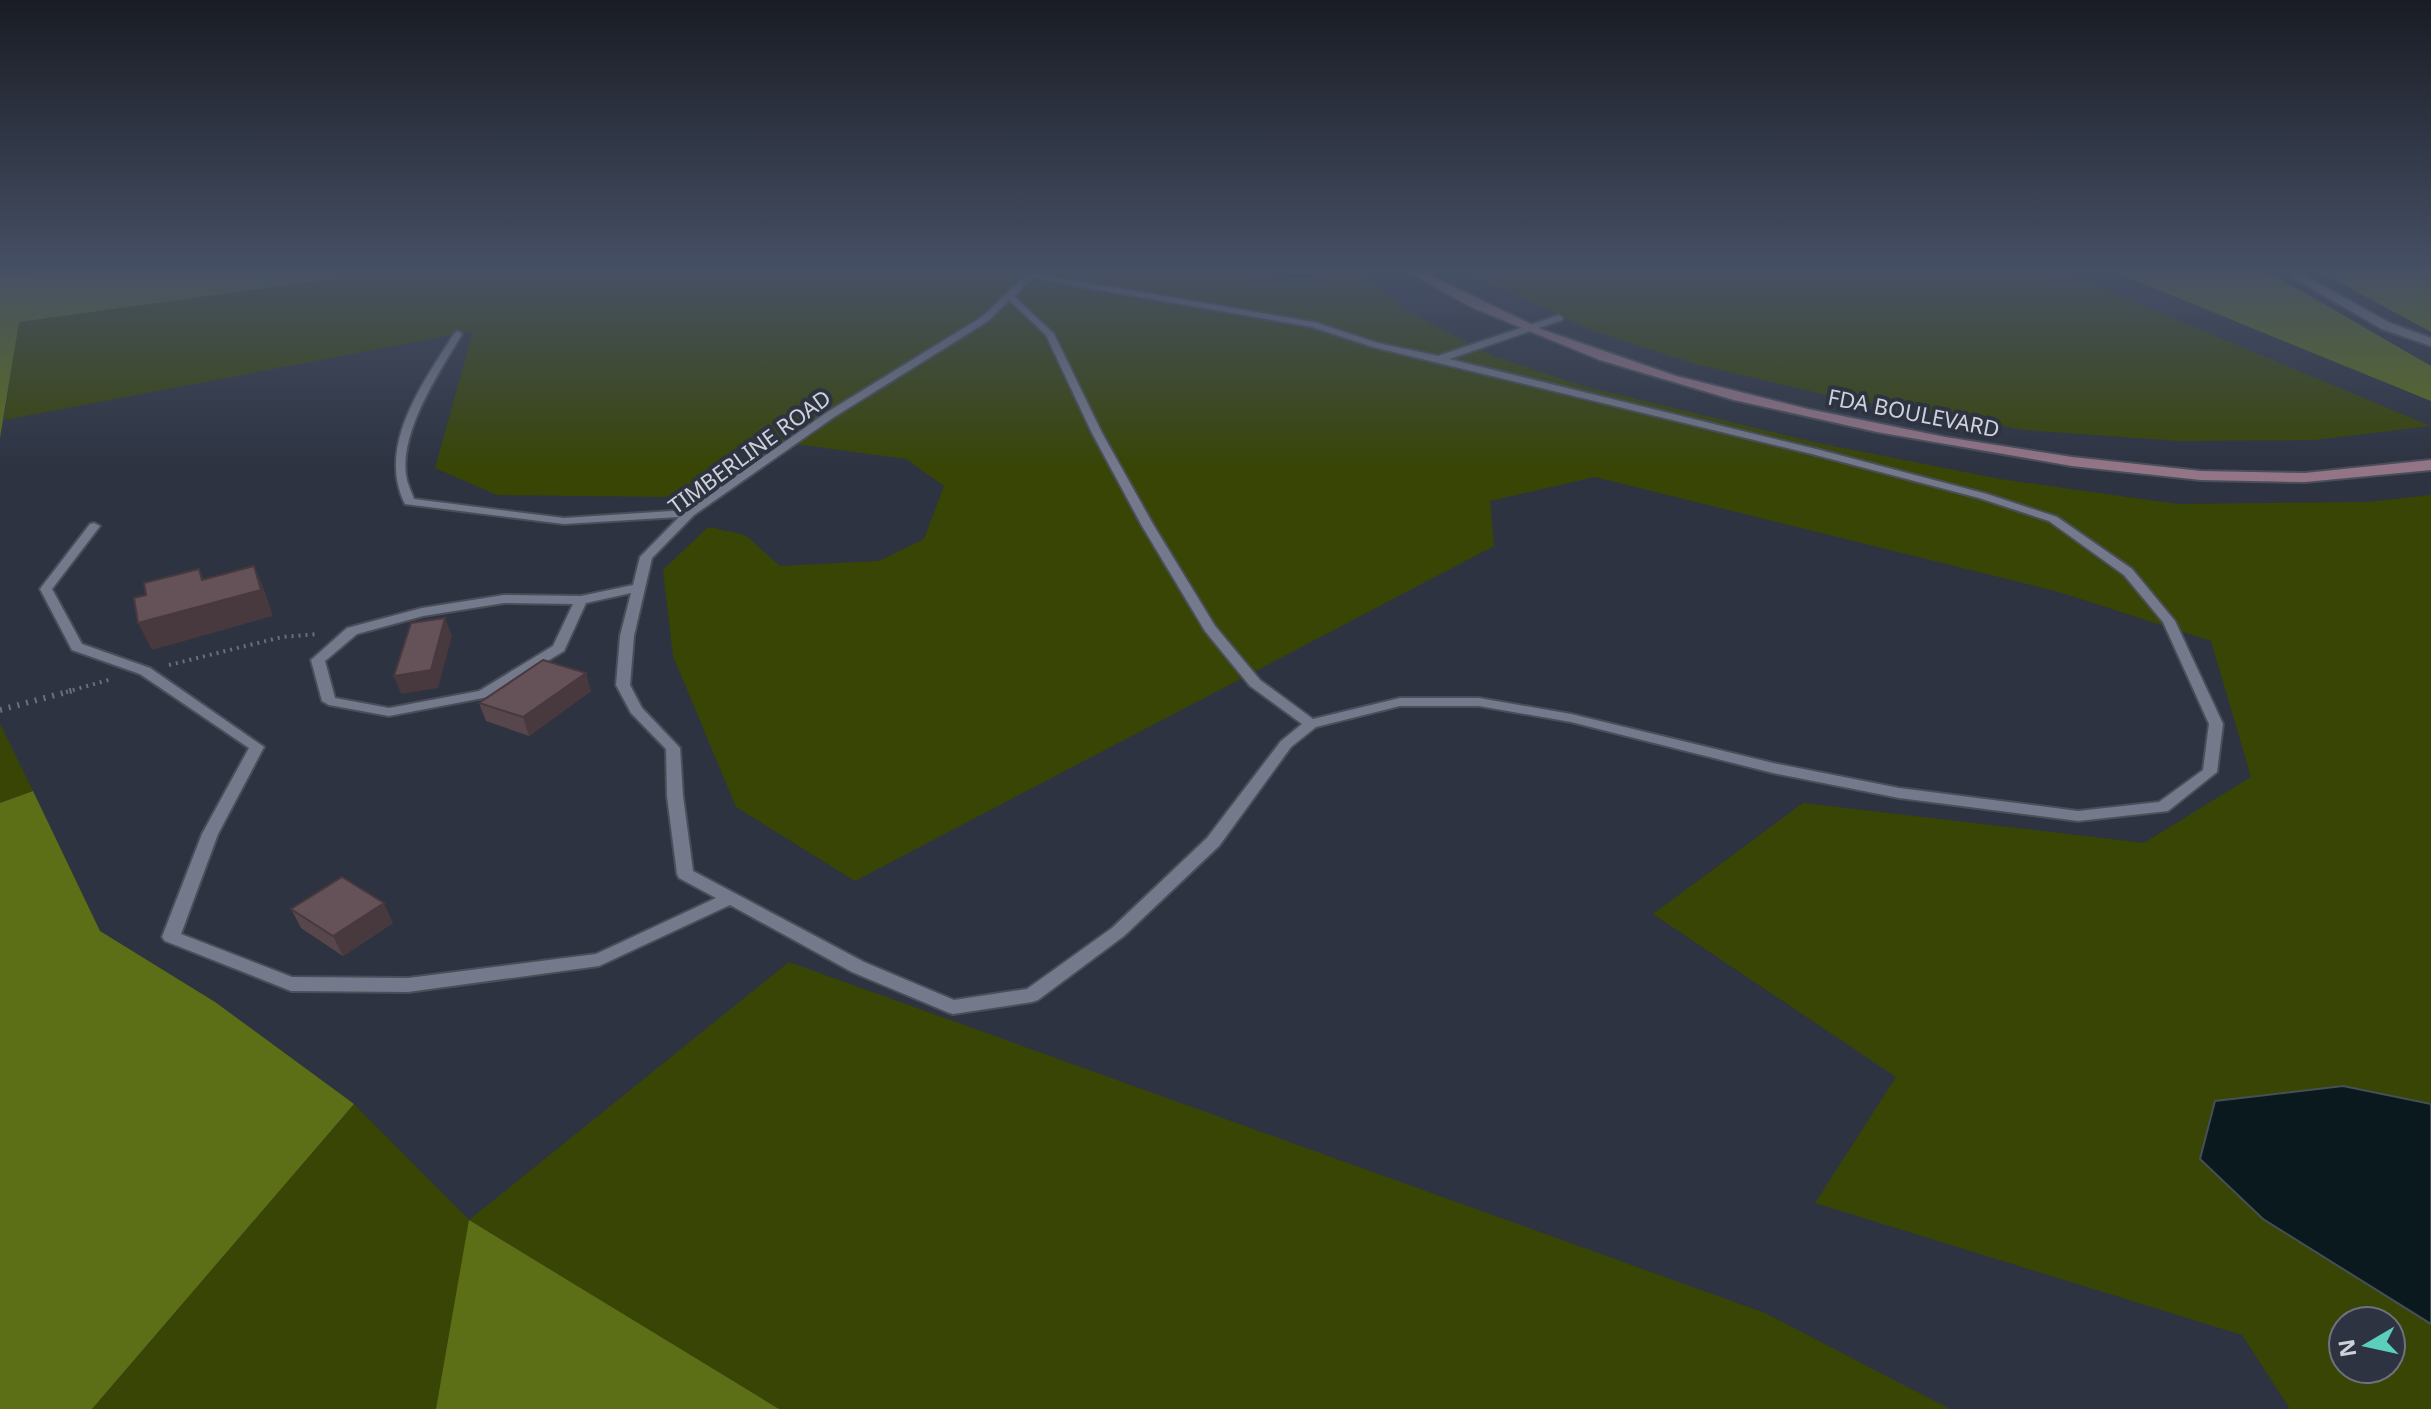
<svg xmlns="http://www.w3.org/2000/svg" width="2431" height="1409" viewBox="0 0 2431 1409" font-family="'Noto Sans',sans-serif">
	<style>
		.green { fill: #384505; fill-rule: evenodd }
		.forest { fill: #5c6f16 }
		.water { fill: #0a191d; stroke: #455056; stroke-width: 2 }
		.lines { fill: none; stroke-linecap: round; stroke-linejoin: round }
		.lane-casing { stroke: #4a4e59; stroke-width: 4 }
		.street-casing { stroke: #4a4e59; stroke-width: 4 }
		.secondary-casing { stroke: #4a4e59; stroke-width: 4 }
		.path-far2 { stroke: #6a6f7b; stroke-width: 3; stroke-dasharray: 1 4; stroke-linecap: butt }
		.path-far1 { stroke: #6a6f7b; stroke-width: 4; stroke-dasharray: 2 5; stroke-linecap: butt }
		.path { stroke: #6a6f7b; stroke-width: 6; stroke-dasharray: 2 7; stroke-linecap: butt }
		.lane { fill: #747a8b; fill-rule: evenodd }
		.street { fill: #747a8b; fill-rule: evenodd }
		.secondary { fill: #947587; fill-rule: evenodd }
		.wall { fill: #57474c }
		.shaded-wall { fill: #47393e }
		.building { fill: #655258; stroke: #47393e; stroke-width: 2 }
		.labels { text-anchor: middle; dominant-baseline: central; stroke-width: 8; stroke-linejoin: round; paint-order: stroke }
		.far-street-label { font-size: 22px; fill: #ced1da; stroke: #2d3341 }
	</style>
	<rect width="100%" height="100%" fill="#2d3341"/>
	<!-- green -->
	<g class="green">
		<path d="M 411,271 L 1360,271 L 1404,309 L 1493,356 L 1583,386 L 1818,443 L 2000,479 L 2177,504 L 2367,502 L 2431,495 L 2431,1409 L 2290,1409 L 2242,1335 L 1815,1203 L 1896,1077 L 1653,914 L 1803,803 L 2144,843 L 2251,777 L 2211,641 L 2059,592 L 1595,477 L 1490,501 L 1494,546 L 855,881 L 736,807 L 673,656 L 663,570 L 708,527 L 745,535 L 780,566 L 879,561 L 924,539 L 944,486 L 906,459 L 750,438 L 673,497 L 497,495 L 435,468 L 473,331 L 4,420 L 18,322 L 359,275 ZM 2343,1321 L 2391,1321 L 2391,1369 L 2343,1369 Z"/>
		<path d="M 1463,271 L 1977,271 L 2077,278 L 2431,426 L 2314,440 L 2178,441 L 2025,430 L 1835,397 L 1699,365 L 1596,332 Z"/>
		<path d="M 0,724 L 33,791 L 0,803 Z"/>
		<path d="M 789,962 L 1765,1313 L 1950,1409 L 779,1409 L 470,1221 L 436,1409 L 92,1409 L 354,1104 L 469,1220 Z"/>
	</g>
	<!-- forest -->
	<g class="forest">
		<path d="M 54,271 L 411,271 L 359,275 L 19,322 L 0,438 L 0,274 Z"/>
		<path d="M 2112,271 L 2267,271 L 2431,366 L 2431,401 Z"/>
		<path d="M 2319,271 L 2431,271 L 2431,332 L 2324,274 Z"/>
		<path d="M 33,791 L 100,931 L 215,1002 L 354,1104 L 92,1409 L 0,1409 L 0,803 Z"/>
		<path d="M 469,1220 L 779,1409 L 436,1409 Z"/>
	</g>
	<!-- water -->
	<g class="water">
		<path d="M 1216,271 L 1332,271 L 1333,272 L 1303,280 Z"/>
		<path d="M 2343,1086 L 2431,1104 L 2431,1324 L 2263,1219 L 2200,1159 L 2215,1101 Z"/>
	</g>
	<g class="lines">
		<defs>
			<path id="lane" d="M 1030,271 L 1038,271 L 1036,274 L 1314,322 L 1378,343 L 1438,356 L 1559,315 L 1563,318 L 1562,320 L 1449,359 L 1820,450 L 1987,494 L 2057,517 L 2132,569 L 2175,621 L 2223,724 L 2217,772 L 2168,811 L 2078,821 L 1899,798 L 1773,773 L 1571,722 L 1479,706 L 1400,706 L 1316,727 L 1291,747 L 1219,846 L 1124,936 L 1038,1000 L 1032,1002 L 953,1014 L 947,1012 L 852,972 L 730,905 L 599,966 L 408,992 L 291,991 L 165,941 L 162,937 L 202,834 L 249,748 L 140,674 L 72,650 L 40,589 L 90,524 L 94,523 L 100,526 L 52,589 L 82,644 L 150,668 L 264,747 L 218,834 L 181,934 L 292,977 L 408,978 L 596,954 L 716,898 L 679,878 L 677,874 L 667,796 L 666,749 L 631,713 L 616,685 L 620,636 L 631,593 L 586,603 L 564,651 L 488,697 L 389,716 L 329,705 L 322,701 L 311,660 L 347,628 L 422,608 L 504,595 L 581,596 L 633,585 L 640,557 L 679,517 L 564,524 L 405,504 C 376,446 423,383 454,334 L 458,331 L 462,334 C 440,371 400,430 406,475 C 407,483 411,491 414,499 L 564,518 L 687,510 L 826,413 L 982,317 ZM 1032,278 L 1312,327 L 1373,347 L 1812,454 L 1979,498 L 2049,521 L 2124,575 L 2163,622 L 2209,724 L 2203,770 L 2159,802 L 2078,811 L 1899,788 L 1773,763 L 1571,714 L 1479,698 L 1400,698 L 1313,719 L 1260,680 L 1215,626 L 1154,526 L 1102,433 L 1054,334 L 1014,296 ZM 1009,300 L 1046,335 L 1092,433 L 1142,526 L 1205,631 L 1250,686 L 1302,724 L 1281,741 L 1207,838 L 1112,928 L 1027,989 L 954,1000 L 864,962 L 693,871 L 683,796 L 680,748 L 642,708 L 630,685 L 634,636 L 652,558 L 694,515 L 834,417 L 988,321 ZM 504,603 L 573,604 L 553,646 L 479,691 L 389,708 L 335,698 L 325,661 L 357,634 L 423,616 Z"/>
			<path id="street" d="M 2282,271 L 2296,271 L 2390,323 L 2431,338 L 2431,346 L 2382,329 Z"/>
			<path id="secondary" d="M 1407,271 L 1421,271 L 1543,330 L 1676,376 L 1808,409 L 1945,437 L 2072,457 L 2201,471 L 2305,473 L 2431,460 L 2431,470 L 2305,482 L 2201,480 L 2072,466 L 1877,432 L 1734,400 L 1600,360 L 1471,307 Z"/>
		</defs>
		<!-- lane casing -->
		<use href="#lane" class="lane-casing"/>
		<!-- street casing -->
		<use href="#street" class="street-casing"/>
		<!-- secondary casing -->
		<use href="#secondary" class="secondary-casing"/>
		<!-- path-far2 -->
		<path class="path-far2" d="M 0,272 L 23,271"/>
		<!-- path-far1 -->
		<g class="path-far1">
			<path d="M 169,665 L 282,637 L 319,634"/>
			<path d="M 66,692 L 112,679"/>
		</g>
		<!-- path -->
		<path class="path" d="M 0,710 L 74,690"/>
		<!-- lane -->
		<use href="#lane" class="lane"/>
		<!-- street -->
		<use href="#street" class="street"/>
		<!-- secondary -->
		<use href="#secondary" class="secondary"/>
	</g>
	<!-- wall -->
	<g class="wall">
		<path d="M 591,691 L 529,736 L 486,721 L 479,703 Z"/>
		<path d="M 291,909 L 393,923 L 343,956 L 301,928 Z"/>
	</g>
	<!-- shaded-wall -->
	<g class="shaded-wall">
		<path d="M 254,566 L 265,592 L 273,616 L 152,650 L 138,623 L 202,580 L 199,569 L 211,595 Z"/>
		<path d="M 445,618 L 452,636 L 438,688 L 401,694 L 394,676 Z"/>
		<path d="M 586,673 L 591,691 L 529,736 L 523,717 Z"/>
		<path d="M 384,903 L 393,923 L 343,956 L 333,936 Z"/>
	</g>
	<!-- building -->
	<g class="building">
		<path d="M 254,566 L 261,590 L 138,623 L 134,598 L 146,595 L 144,583 L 199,569 L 202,580 Z"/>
		<path d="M 445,618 L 431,670 L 394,676 L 411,623 Z"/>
		<path d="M 543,660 L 586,673 L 523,717 L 479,703 Z"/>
		<path d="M 342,877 L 384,903 L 333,936 L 291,909 Z"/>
	</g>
	<!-- sky -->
	<linearGradient id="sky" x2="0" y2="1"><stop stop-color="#191c24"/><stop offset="0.58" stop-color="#465065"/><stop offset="1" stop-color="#465065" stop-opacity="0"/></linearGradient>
	<rect width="2431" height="468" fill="url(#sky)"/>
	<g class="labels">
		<!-- far-street labels -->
		<g class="far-street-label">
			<text transform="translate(1914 412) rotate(11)">FDA BOULEVARD</text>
			<text transform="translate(749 451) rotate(-36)">TIMBERLINE ROAD</text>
		</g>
	</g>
	<!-- north arrow -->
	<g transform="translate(2367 1345) rotate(261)"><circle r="38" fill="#2d3341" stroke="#6d727e" stroke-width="2"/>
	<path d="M0-6L14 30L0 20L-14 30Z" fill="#5bcebc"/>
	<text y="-12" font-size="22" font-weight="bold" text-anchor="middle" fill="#ced1da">N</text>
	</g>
</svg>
